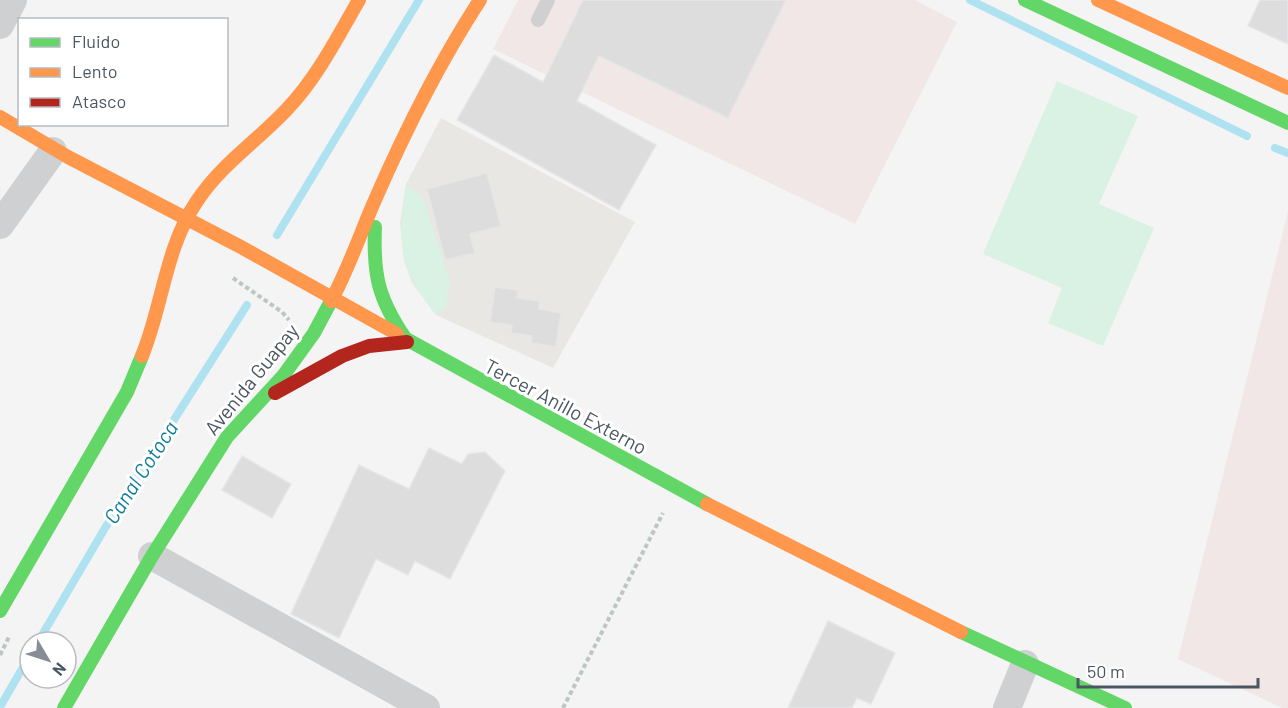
<svg xmlns="http://www.w3.org/2000/svg" width="1288" height="708" viewBox="0 0 1288 708" font-family="Barlow,sans-serif">
	<style>
		.commercial { fill: #e8e7e3 }
		.medical { fill: #f1e7e6 }
		.green { fill: #d9f2e3 }
		.lines { fill: none; stroke-linecap: round; stroke-linejoin: round }
		.stream { stroke: #aee2f0; stroke-width: 8 }
		.building { fill: #ddddde; stroke: #e5e6e7; stroke-width: 1.5 }
		.path { stroke: #bcc7c4; stroke-width: 4; stroke-dasharray: 4.5 3; stroke-linecap: butt }
		.lane { stroke: #ced0d2; stroke-width: 14 }
		.street { stroke: #ced0d2; stroke-width: 28 }
		.fast { stroke: #63d668; stroke-width: 14 }
		.slow { stroke: #ff974d; stroke-width: 14 }
		.jam { stroke: #b3261e; stroke-width: 14 }
		.labels { text-anchor: middle; dominant-baseline: central; stroke-width: 6; stroke-linejoin: round; paint-order: stroke }
		.street-label { font-size: 20px; fill: #4a5661; stroke: #fff }
		.water-label { font-size: 21px; font-style: italic; fill: #0c7c9b; stroke: #fff }
	</style>
	<rect width="100%" height="100%" fill="#f4f4f4"/>
	<!-- commercial -->
	<path class="commercial" d="M 441,118 L 635,222 L 553,368 L 436,315 L 412,283 L 404,261 L 400,223 L 406,184 Z"/>
	<!-- medical -->
	<g class="medical">
		<path d="M 518,0 L 915,0 L 957,22 L 855,224 L 493,49 Z"/>
		<path d="M 1288,211 L 1288,708 L 1282,708 L 1178,659 Z"/>
	</g>
	<!-- green -->
	<g class="green">
		<path d="M 1057,81 L 1138,116 L 1099,204 L 1154,228 L 1103,346 L 1048,323 L 1062,288 L 983,254 Z"/>
		<path d="M 406,184 L 423,199 L 450,282 L 446,307 L 436,315 C 398,268 397,242 406,184 Z"/>
	</g>
	<g class="lines">
		<!-- stream -->
		<g class="stream">
			<path d="M 970,0 L 1247,136"/>
			<path d="M 1275,148 L 1288,153"/>
			<path d="M 277,235 L 419,0"/>
			<path d="M 38,642 L 105,528 L 247,305"/>
			<path d="M 0,707 L 30,655"/>
		</g>
	</g>
	<!-- building -->
	<g class="building">
		<path d="M 583,0 L 786,0 L 728,118 L 599,56 L 577,101 L 656,145 L 619,210 L 457,120 L 494,55 L 543,82 Z"/>
		<path d="M 1260,0 L 1288,0 L 1288,44 L 1248,26 Z"/>
		<path d="M 487,173 L 501,226 L 470,234 L 475,253 L 445,260 L 427,189 Z"/>
		<path d="M 495,287 L 518,290 L 517,298 L 540,301 L 539,309 L 561,313 L 556,347 L 531,343 L 532,336 L 511,333 L 512,325 L 490,322 Z"/>
		<path d="M 429,448 L 462,464 L 468,454 L 485,452 L 505,471 L 450,579 L 415,561 L 408,575 L 376,559 L 339,638 L 291,614 L 359,465 L 409,489 Z"/>
		<path d="M 242,456 L 291,484 L 272,518 L 222,490 Z"/>
		<path d="M 828,621 L 895,653 L 871,704 L 857,698 L 852,708 L 788,708 Z"/>
	</g>
	<g class="lines">
		<!-- path -->
		<g class="path">
			<path d="M 233,278 L 282,312 L 289,320"/>
			<path d="M 0,655 L 9,637"/>
			<path d="M 563,708 L 663,513"/>
		</g>
		<!-- lane -->
		<path class="lane" d="M 538,20 L 548,0"/>
		<!-- street -->
		<g class="street">
			<path d="M 0,25 L 13,0"/>
			<path d="M 0,225 L 53,151"/>
			<path d="M 152,556 L 426,708"/>
			<path d="M 1007,708 L 1025,664"/>
		</g>
		<!-- fast -->
		<g class="fast">
			<path d="M 1025,0 L 1288,123"/>
			<path d="M 375,227 C 373,275 378,298 405,338"/>
			<path d="M 397,334 L 707,504"/>
			<path d="M 0,611 L 127,392 L 142,356"/>
			<path d="M 961,632 L 1125,708"/>
			<path d="M 64,708 L 152,556 L 227,437 L 283,376 L 314,333 L 331,301"/>
		</g>
		<!-- slow -->
		<g class="slow">
			<path d="M 1098,0 L 1288,88"/>
			<path d="M 0,117 L 68,157 L 241,247 L 397,334"/>
			<path d="M 331,301 C 349,268 360,234 375,200 C 405,131 439,63 480,0"/>
			<path d="M 142,356 C 163,305 165,248 197,201 C 222,163 259,140 289,107 C 318,76 338,36 359,0"/>
			<path d="M 707,504 L 961,632"/>
		</g>
		<!-- jam -->
		<path class="jam" d="M 275,393 L 342,356 L 369,346 L 407,342"/>
	</g>
	<g class="labels">
		<!-- street labels -->
		<g class="street-label">
			<text transform="translate(251 379) rotate(-51)">Avenida Guapay</text>
			<text transform="translate(566 406) rotate(28)">Tercer Anillo Externo</text>
		</g>
		<!-- water labels -->
		<g class="water-label">
			<text transform="translate(140 472) rotate(-57)">Canal Cotoca</text>
		</g>
	</g>
	<!-- legend -->
	<rect x="18" y="18" width="210" height="108" fill="#ffffff" stroke="#b7bbc0" stroke-width="1.5"/>
	<rect x="30" y="38" width="30" height="9" fill="#63d668" stroke="#b7bbc0" stroke-width="1.5"/>
	<text x="72" y="48" font-size="18" fill="#4a5661">Fluido</text>
	<rect x="30" y="68" width="30" height="9" fill="#ff974d" stroke="#b7bbc0" stroke-width="1.5"/>
	<text x="72" y="78" font-size="18" fill="#4a5661">Lento</text>
	<rect x="30" y="98" width="30" height="9" fill="#b3261e" stroke="#b7bbc0" stroke-width="1.5"/>
	<text x="72" y="108" font-size="18" fill="#4a5661">Atasco</text>
	<!-- north arrow -->
	<g transform="translate(48 660) rotate(129)"><circle r="28" fill="#ffffff" stroke="#b7bbc0" stroke-width="1.5"/>
	<path d="M0-4.5L10 22L0 15L-10 22Z" fill="#868d94"/>
	<text y="-9" font-size="16" font-weight="bold" text-anchor="middle" fill="#4a5661">N</text>
	</g>
	<!-- scale -->
	<path d="M1078 678v9h180v-9" fill="none" stroke="#4a5661" stroke-width="3"/>
	<text x="1087" y="678" font-size="18" fill="#4a5661" stroke="#ffffff" stroke-width="4.5" paint-order="stroke">50 m</text>
</svg>
